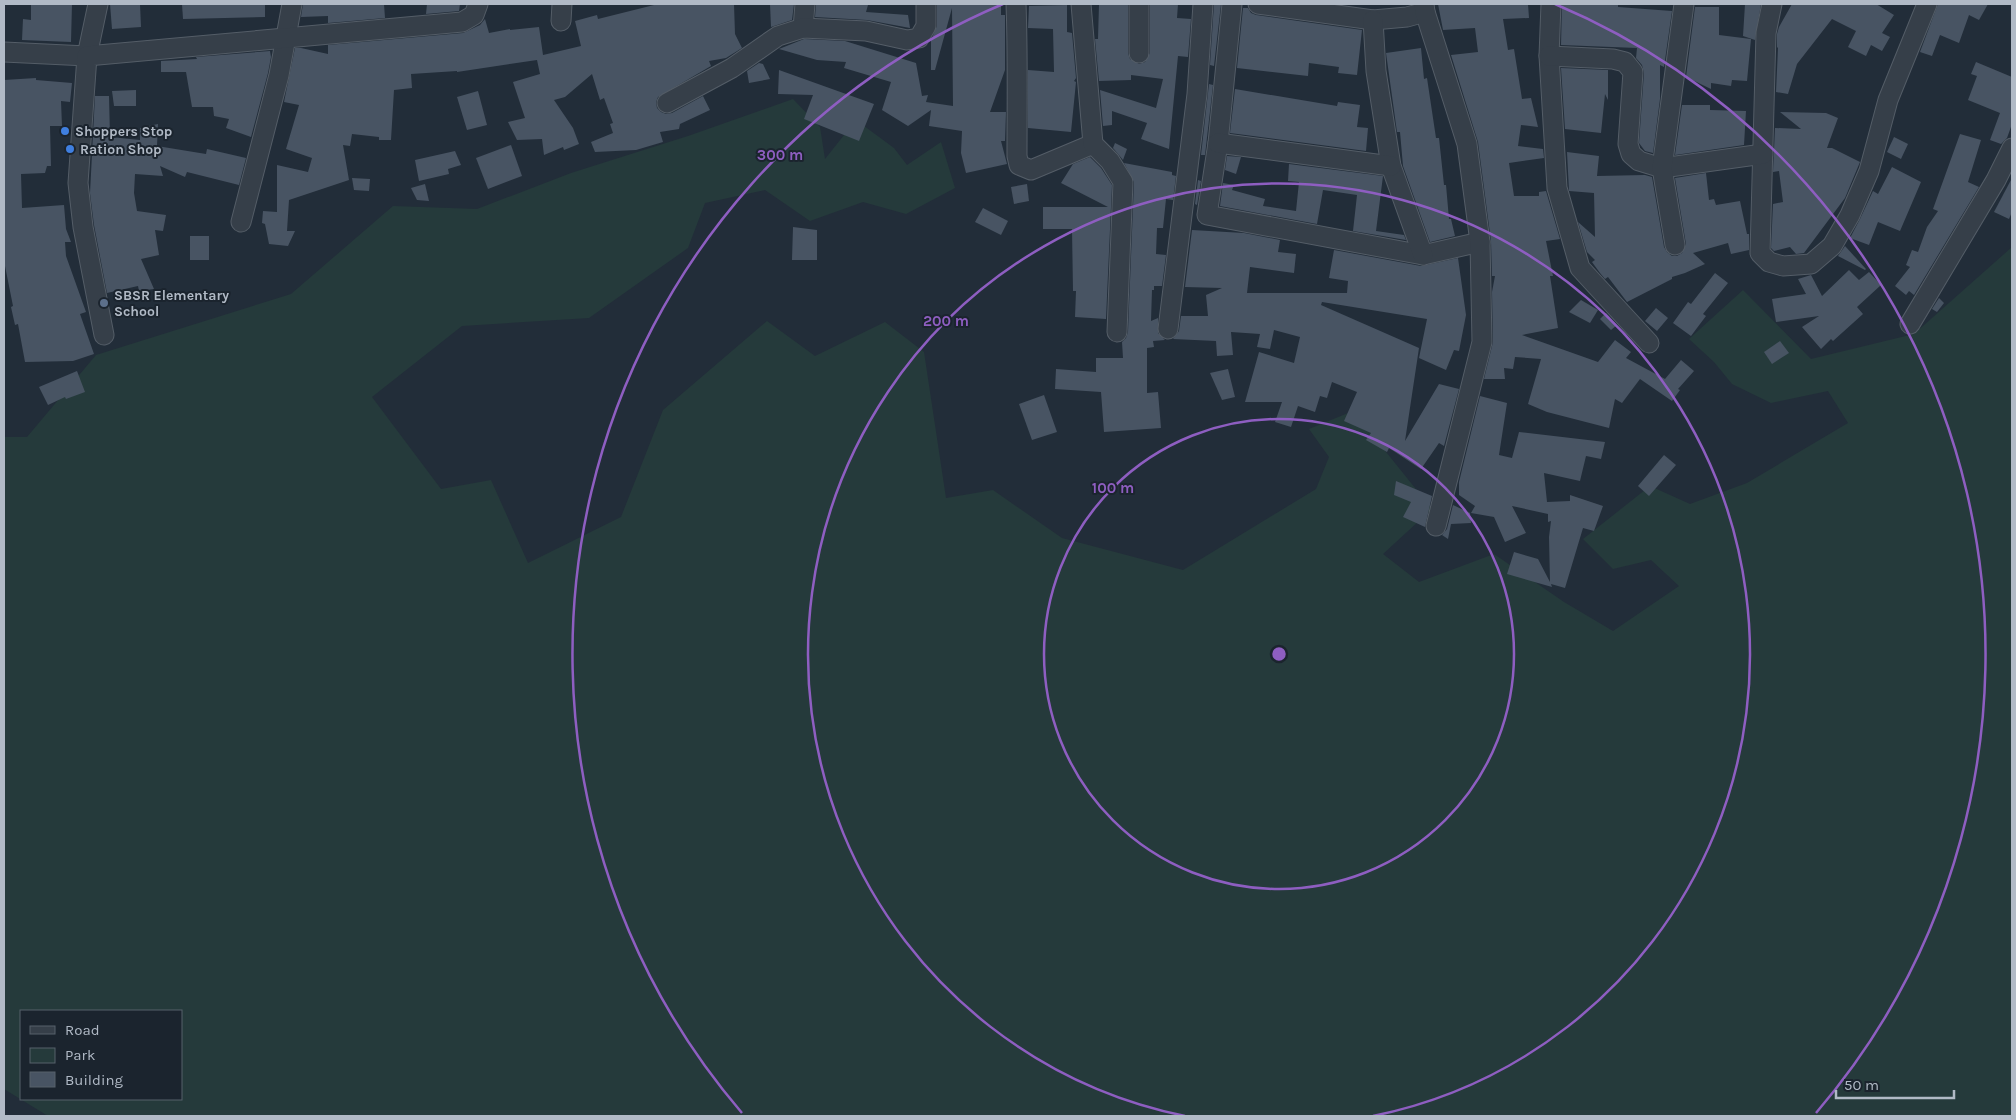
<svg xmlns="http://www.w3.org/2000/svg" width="2016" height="1120" viewBox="0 0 2016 1120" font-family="Karla,sans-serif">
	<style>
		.green { fill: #253a3b; fill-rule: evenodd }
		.building { fill: #485463 }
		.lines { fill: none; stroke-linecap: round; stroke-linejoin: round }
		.minor-casing { stroke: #545d67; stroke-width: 21 }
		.minor { stroke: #363f49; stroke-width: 19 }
		.ring { fill: none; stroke: #8e5ec1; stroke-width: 2.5 }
		.shop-dot { fill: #3f7fe0; stroke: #1b242e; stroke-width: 2 }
		.service-dot { fill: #5c6f8a; stroke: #1b242e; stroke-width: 2 }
		.labels { text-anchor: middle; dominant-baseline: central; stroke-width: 4; stroke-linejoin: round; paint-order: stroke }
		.poi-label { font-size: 14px; font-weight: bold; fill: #b1bac6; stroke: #1b242e; text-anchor: start }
		.centre { fill: #8e5ec1; stroke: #1b242e; stroke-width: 2.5 }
		.ring-label { font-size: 15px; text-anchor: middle; font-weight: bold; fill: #8e5ec1; stroke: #1b242e; stroke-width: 4; stroke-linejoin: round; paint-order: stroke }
	</style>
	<rect width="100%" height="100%" fill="#222d39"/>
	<!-- green -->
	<path class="green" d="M 793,99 L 820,127 L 825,159 L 856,120 L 894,148 L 907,165 L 941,142 L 955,188 L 906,214 L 863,202 L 810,221 L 765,190 L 705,203 L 688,248 L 589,318 L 462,326 L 372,397 L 441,489 L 491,480 L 528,563 L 621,517 L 663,410 L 767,321 L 815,356 L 885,322 L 924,352 L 946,498 L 993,490 L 1062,538 L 1183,570 L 1316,489 L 1329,457 L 1309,429 L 1353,411 L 1432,509 L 1383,554 L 1419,582 L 1494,554 L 1564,602 L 1613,631 L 1679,586 L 1651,560 L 1613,569 L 1583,539 L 1650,486 L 1690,504 L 1747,483 L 1848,423 L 1828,391 L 1771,403 L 1732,384 L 1714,362 L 1689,339 L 1743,290 L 1811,359 L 1914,334 L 2012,247 L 2012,1116 L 48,1116 L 4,1089 L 4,437 L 27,437 L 96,355 L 291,294 L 393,206 L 477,209 L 571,173 L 688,136 ZM 21,1011 L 181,1011 L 181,1099 L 21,1099 Z"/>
	<!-- building -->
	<g class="building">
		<path d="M 31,4 L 72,4 L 71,42 L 22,40 L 23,19 L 31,20 Z"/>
		<path d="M 110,4 L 140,4 L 141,27 L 112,29 Z"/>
		<path d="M 182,4 L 265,4 L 265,17 L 183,19 Z"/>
		<path d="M 303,4 L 384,4 L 385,18 L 328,23 L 328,16 L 301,17 Z"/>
		<path d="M 427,4 L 460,4 L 459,11 L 426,14 Z"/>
		<path d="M 658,4 L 734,4 L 735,34 L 742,48 L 726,58 L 709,61 L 711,66 L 658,97 L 656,102 L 657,108 L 661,112 L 666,114 L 672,113 L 703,96 L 710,110 L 680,124 L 679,129 L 660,132 L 663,142 L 636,150 L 595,152 L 591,142 L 613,133 L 610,124 L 613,123 L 604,98 L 600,100 L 592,74 L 565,97 L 554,100 L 573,128 L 579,144 L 564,150 L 563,147 L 544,155 L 542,139 L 517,140 L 508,122 L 525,118 L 513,82 L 540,74 L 537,60 L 457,72 L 457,71 L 411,74 L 412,88 L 394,90 L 391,140 L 379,140 L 379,137 L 352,134 L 350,146 L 343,145 L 349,180 L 289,200 L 287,231 L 295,231 L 288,246 L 269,244 L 265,224 L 262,223 L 263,211 L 277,212 L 277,165 L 308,172 L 312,158 L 286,149 L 299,105 L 284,102 L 295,48 L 301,48 L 328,54 L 328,45 L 463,33 L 480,25 L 485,19 L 489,33 L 510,29 L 510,30 L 539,27 L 543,55 L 581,46 L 575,21 L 597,15 L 598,19 Z"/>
		<path d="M 770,4 L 794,4 L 792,20 L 771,27 Z"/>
		<path d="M 816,4 L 859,4 L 868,5 L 866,12 L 908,15 L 910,28 L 867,20 L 815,17 Z"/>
		<path d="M 937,4 L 1001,4 L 1001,15 L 1005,15 L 1005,70 L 990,112 L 1006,112 L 1005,141 L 1001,141 L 1007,164 L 966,173 L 961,153 L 962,131 L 929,126 L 931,110 L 908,126 L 882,110 L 891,82 L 844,68 L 846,62 L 817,60 L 779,49 L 804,39 L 845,41 L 916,63 L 922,96 L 928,95 L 926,102 L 953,106 L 952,8 L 935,70 L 931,70 L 931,40 L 937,26 Z"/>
		<path d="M 1099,4 L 1128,4 L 1128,53 L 1130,59 L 1139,64 L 1145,62 L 1150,53 L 1150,4 L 1178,4 L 1177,18 L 1191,19 L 1188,57 L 1178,56 L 1169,149 L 1141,139 L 1147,123 L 1112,111 L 1112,125 L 1103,126 L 1100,90 L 1156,108 L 1163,79 L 1131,75 L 1131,80 L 1099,81 L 1095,39 L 1098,39 Z"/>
		<path d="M 1214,4 L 1221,4 L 1214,66 L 1210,65 Z"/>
		<path d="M 1438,4 L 1528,4 L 1529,18 L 1503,19 L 1508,50 L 1514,49 L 1522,99 L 1531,98 L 1538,127 L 1521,125 L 1518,146 L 1543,149 L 1544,158 L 1509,163 L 1514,196 L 1539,196 L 1539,192 L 1546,191 L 1560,239 L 1546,241 L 1553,276 L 1550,276 L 1558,328 L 1522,335 L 1598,362 L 1615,340 L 1631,352 L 1626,358 L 1665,379 L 1681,360 L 1694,371 L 1678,389 L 1680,390 L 1672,401 L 1640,379 L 1622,403 L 1615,399 L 1609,428 L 1547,412 L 1528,404 L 1541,359 L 1515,357 L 1513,369 L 1504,368 L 1505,379 L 1484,379 L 1493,342 L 1492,292 L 1495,276 L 1492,276 L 1491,241 L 1478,142 L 1451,55 L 1478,52 L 1475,28 L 1443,30 Z"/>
		<path d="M 1562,4 L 1618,4 L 1618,7 L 1672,11 L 1664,67 L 1660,65 L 1660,99 L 1653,153 L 1645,151 L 1639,143 L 1644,73 L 1642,65 L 1636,58 L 1637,48 L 1561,45 Z"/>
		<path d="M 1745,4 L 1761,4 L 1755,40 L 1743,36 Z"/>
		<path d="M 1792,4 L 1876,4 L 1894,15 L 1882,33 L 1890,37 L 1882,51 L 1871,45 L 1866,56 L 1848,47 L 1856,31 L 1832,19 L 1797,64 L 1788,94 L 1776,92 L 1778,48 L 1777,47 L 1777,34 L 1779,27 Z"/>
		<path d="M 1938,4 L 1988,4 L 1979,20 L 1969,15 L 1959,43 L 1940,35 L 1932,56 L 1920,52 Z"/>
		<path d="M 1067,5 L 1067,32 L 1072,33 L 1076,78 L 1074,81 L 1076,82 L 1071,132 L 1028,128 L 1028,70 L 1054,72 L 1053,29 L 1028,28 L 1029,6 Z"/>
		<path d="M 1695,7 L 1719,7 L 1719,35 L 1751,39 L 1747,81 L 1732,80 L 1731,86 L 1711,83 L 1711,89 L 1686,77 Z"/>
		<path d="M 1243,8 L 1248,8 L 1251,13 L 1256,15 L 1362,30 L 1357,75 L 1338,73 L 1339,67 L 1309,63 L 1308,76 L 1237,68 Z"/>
		<path d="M 1421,48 L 1424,79 L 1427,78 L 1436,138 L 1439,138 L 1444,185 L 1446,185 L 1449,219 L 1451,219 L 1455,236 L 1430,242 L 1403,166 L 1400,132 L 1397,132 L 1386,53 Z"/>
		<path d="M 270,51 L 271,57 L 268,73 L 251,137 L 226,128 L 229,119 L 214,116 L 213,107 L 192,107 L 186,72 L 161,72 L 161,61 L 197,59 L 196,57 Z"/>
		<path d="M 1976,62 L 2012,77 L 2012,124 L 2007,138 L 2001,144 L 1990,140 L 2000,113 L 1968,100 L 1977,76 L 1971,74 Z"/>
		<path d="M 759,63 L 763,64 L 770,79 L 749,83 L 747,71 Z"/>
		<path d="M 1561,68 L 1608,70 L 1608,100 L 1605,94 L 1601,133 L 1565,129 Z"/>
		<path d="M 779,70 L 874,104 L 859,141 L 804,119 L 813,95 L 778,94 Z"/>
		<path d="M 36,78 L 36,80 L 72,83 L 70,102 L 61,101 L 62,126 L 50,126 L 51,166 L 47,166 L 45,173 L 21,174 L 22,208 L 64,205 L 66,229 L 71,242 L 65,242 L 66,256 L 86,312 L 80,314 L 94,354 L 73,361 L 25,362 L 18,324 L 15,325 L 11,307 L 13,306 L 4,261 L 4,80 Z"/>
		<path d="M 1209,84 L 1213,85 L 1205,155 L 1201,155 Z"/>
		<path d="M 1235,89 L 1337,106 L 1338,102 L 1360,105 L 1357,127 L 1368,128 L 1366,151 L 1230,133 Z"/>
		<path d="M 136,90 L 136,106 L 114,106 L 112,91 Z"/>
		<path d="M 478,91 L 487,125 L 467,130 L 457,97 Z"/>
		<path d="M 95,96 L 109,96 L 110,137 L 140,140 L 140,128 L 158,124 L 157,146 L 206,154 L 207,149 L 246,158 L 239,185 L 187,172 L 185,177 L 160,166 L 163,176 L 135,174 L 134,193 L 137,211 L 166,215 L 163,231 L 155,230 L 159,255 L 141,259 L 154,289 L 139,291 L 138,286 L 107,293 L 94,225 L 90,193 Z"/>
		<path d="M 1682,105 L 1710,105 L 1710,110 L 1746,111 L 1744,145 L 1675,155 Z"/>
		<path d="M 1780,112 L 1826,113 L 1838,118 L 1827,148 L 1832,148 L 1860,162 L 1845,198 L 1804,253 L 1796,254 L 1790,247 L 1774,251 L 1771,248 L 1773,204 L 1783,202 L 1779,171 L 1773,172 L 1775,128 L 1801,129 Z"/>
		<path d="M 1960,134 L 1981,140 L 1968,182 L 1979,187 L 1914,295 L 1909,291 L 1906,295 L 1895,286 L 1910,267 L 1906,265 L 1912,250 L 1918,252 L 1927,227 L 1938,211 L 1933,209 Z"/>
		<path d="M 1894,137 L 1908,144 L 1901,159 L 1887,152 Z"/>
		<path d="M 1115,143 L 1127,149 L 1123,160 L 1113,148 Z"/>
		<path d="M 511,145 L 522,176 L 488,189 L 476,158 Z"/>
		<path d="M 455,151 L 461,165 L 448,169 L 449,174 L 419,181 L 415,160 Z"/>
		<path d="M 1567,152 L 1599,156 L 1597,176 L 1645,175 L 1652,177 L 1664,247 L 1667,252 L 1672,256 L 1677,256 L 1682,253 L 1686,244 L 1675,178 L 1706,173 L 1709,200 L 1714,199 L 1716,205 L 1740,201 L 1747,234 L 1749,234 L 1749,250 L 1731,254 L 1728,243 L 1693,253 L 1705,264 L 1685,273 L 1672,277 L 1672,279 L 1627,302 L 1608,277 L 1605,279 L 1600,273 L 1592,262 L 1595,260 L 1587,252 L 1578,222 L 1595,237 L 1594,193 L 1569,191 Z"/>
		<path d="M 1227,156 L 1241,157 L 1236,174 L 1225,170 Z"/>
		<path d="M 1090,157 L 1101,168 L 1112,185 L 1106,319 L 1075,317 L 1076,291 L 1073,291 L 1072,229 L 1043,229 L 1043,207 L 1108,207 L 1061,183 L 1073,164 Z"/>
		<path d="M 1124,163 L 1172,172 L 1172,175 L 1176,176 L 1173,200 L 1166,199 L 1163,228 L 1157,228 L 1156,254 L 1166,255 L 1162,286 L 1154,286 L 1154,290 L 1152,290 L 1151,321 L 1158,318 L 1158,333 L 1165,340 L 1153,341 L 1154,347 L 1147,348 L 1147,393 L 1158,392 L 1161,428 L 1104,432 L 1101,392 L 1055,389 L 1056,369 L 1096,372 L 1096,358 L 1123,358 L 1122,342 L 1126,338 L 1128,332 L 1134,182 Z"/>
		<path d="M 1289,164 L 1383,176 L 1376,231 L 1404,235 L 1406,240 L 1353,231 L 1357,195 L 1323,190 L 1317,224 L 1220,206 L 1223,183 L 1234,185 L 1232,190 L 1265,199 L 1263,206 L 1296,211 L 1299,182 L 1288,181 Z"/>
		<path d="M 1892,167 L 1921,182 L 1900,231 L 1878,222 L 1869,245 L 1850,238 L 1860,219 L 1873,191 L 1878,194 Z"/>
		<path d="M 352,178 L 370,179 L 369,191 L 354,190 Z"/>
		<path d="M 2012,178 L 2012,212 L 2009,219 L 1994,212 Z"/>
		<path d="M 1198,180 L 1201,181 L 1197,205 L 1195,204 Z"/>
		<path d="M 425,184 L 429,201 L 417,200 L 411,188 Z"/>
		<path d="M 1027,184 L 1029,201 L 1014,204 L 1011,187 Z"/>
		<path d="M 983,208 L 1008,221 L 1001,235 L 975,222 Z"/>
		<path d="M 793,227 L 817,230 L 817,260 L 792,260 Z"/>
		<path d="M 1192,230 L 1244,233 L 1280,240 L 1278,252 L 1296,254 L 1294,273 L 1250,267 L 1247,293 L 1347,293 L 1348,281 L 1329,278 L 1334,250 L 1421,266 L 1458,258 L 1466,315 L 1459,351 L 1454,350 L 1446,370 L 1419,358 L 1427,319 L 1322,302 L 1321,305 L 1419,348 L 1405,441 L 1439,384 L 1459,389 L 1444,446 L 1439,443 L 1421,469 L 1389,448 L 1387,452 L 1366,440 L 1371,433 L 1344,421 L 1357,392 L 1332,382 L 1327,398 L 1320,396 L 1315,412 L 1298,406 L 1291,427 L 1275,422 L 1282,402 L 1245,402 L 1259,352 L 1294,363 L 1300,337 L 1274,330 L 1270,349 L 1257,347 L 1260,334 L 1231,332 L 1233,355 L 1217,356 L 1216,341 L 1173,339 L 1179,331 L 1181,316 L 1208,316 L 1206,295 L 1222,288 L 1185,287 Z"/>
		<rect x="190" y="236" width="19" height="24"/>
		<path d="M 1845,246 L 1866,269 L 1865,270 L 1838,256 Z"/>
		<path d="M 1849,270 L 1859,280 L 1869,272 L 1881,285 L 1857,307 L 1863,314 L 1833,341 L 1831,339 L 1821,349 L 1802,327 L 1819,316 L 1776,322 L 1772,299 L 1806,294 L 1798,279 L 1811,275 L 1822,296 Z"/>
		<path d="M 1715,273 L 1728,283 L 1703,314 L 1706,316 L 1691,336 L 1673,323 L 1688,302 L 1691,304 Z"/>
		<path d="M 1939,298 L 1944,303 L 1937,312 L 1932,309 Z"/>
		<path d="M 1581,300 L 1598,310 L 1590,323 L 1569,312 Z"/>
		<path d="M 1656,308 L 1668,318 L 1657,331 L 1645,321 Z"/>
		<path d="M 1606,313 L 1617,325 L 1611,330 L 1600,319 Z"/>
		<path d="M 1780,341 L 1789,353 L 1772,364 L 1764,352 Z"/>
		<path d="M 1228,369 L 1235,397 L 1222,400 L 1210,373 Z"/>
		<path d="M 77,371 L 85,392 L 66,399 L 65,397 L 48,405 L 39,387 Z"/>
		<path d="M 1044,395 L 1057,432 L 1032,440 L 1019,404 Z"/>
		<path d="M 1480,396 L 1507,403 L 1499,455 L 1512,458 L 1519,432 L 1605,442 L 1601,459 L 1586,456 L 1580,481 L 1544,473 L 1547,502 L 1570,501 L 1570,495 L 1603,506 L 1594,531 L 1583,528 L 1565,588 L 1551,584 L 1552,587 L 1507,574 L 1514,552 L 1538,559 L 1550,582 L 1549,537 L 1551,521 L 1548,522 L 1548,514 L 1512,506 L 1526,533 L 1505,542 L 1494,517 L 1471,513 L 1475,506 L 1459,495 L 1459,482 Z"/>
		<path d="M 1664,455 L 1676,465 L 1649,496 L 1638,486 Z"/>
		<path d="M 1396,481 L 1432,496 L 1425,527 L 1403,517 L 1411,502 L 1394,495 Z"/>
		<path d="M 1453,505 L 1470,513 L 1471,523 L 1451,524 L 1448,539 L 1442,535 L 1447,529 Z"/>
	</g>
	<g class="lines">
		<defs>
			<g id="minor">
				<path d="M 1016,4 C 1018,54 1017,105 1017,156 L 1019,165 L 1031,170 L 1093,144"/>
				<path d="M 1081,4 L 1093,144 L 1110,161 L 1123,182 L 1117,332"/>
				<path d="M 1232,4 L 1218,143 L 1207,215 L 1423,255 L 1480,242"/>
				<path d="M 1258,4 L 1373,20 L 1407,17 L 1425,12"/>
				<path d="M 1424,4 L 1425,12 L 1467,144 L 1480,242 L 1482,342 L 1436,526"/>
				<path d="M 1551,4 L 1549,56 L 1557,188 L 1580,268 L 1649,343"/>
				<path d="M 1772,4 L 1766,33 L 1760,253 L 1769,262 L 1783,266 L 1811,264 L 1832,246 L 1850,215 L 1869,171 L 1888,100 L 1927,4"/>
				<path d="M 1373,20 L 1376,71 L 1391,166 L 1423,255"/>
				<path d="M 561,21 L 562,4"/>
				<path d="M 803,28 L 805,4"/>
				<path d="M 4,52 L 87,56 L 98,4"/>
				<path d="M 1139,53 L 1139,4"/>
				<path d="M 1549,56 L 1613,59 L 1625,62 L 1633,72 L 1628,144 L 1631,154 L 1639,161 L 1662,168 L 1763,154"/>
				<path d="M 667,103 L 732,68 L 778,36 L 803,28 L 866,31 L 907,40 L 919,38 L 926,26 L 926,4"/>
				<path d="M 1218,143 L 1391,166"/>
				<path d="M 241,222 L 279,75 L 292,4"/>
				<path d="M 1675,245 L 1662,168 L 1684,4"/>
				<path d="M 1910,324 L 1996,180 L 2012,148"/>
				<path d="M 1168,329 L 1197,94 L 1203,4"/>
				<path d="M 104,335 L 83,227 L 78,183 L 87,56 L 462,22 L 474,15 L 478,4"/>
			</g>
		</defs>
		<!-- minor casing -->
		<use href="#minor" class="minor-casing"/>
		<!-- minor -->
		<use href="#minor" class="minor"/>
	</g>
	<!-- distance rings -->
	<g class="ring">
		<circle cx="1279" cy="654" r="235"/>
		<path d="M1185 1116A471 471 0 1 1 1373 1116"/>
		<path d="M742 1113A706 706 0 0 1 1003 4M1555 4A706 706 0 0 1 1816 1113"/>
	</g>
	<!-- markers -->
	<g class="shop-dot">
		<circle cx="65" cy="131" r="5"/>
		<circle cx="70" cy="149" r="5"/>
	</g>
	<circle class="service-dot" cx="104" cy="303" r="5"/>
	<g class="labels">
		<!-- poi labels -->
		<g class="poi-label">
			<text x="75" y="131">Shoppers Stop</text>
			<text x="80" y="149">Ration Shop</text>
			<text x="114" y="295">SBSR Elementary<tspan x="114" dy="16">School</tspan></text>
		</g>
	</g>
	<circle cx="1279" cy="654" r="8" class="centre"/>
	<g class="ring-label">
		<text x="780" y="160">300 m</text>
		<text x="946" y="326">200 m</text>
		<text x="1113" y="493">100 m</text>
	</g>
	<!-- border -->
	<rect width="2016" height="1120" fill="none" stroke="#b1bac6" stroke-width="10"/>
	<!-- legend -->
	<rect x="20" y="1010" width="162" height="90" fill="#1b242e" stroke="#57606b"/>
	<rect x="30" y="1026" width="25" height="8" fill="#363f49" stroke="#57606b"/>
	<text x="65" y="1035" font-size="15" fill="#b1bac6">Road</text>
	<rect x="30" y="1048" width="25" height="15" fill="#253a3b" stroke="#57606b"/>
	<text x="65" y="1060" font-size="15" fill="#b1bac6">Park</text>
	<rect x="30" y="1072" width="25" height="15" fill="#485463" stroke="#57606b"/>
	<text x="65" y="1085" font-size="15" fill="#b1bac6">Building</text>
	<!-- scale -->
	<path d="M1836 1090v8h118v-8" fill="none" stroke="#b1bac6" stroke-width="2.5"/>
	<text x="1844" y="1090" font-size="15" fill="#b1bac6" stroke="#1b242e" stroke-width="4" paint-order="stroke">50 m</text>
</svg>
